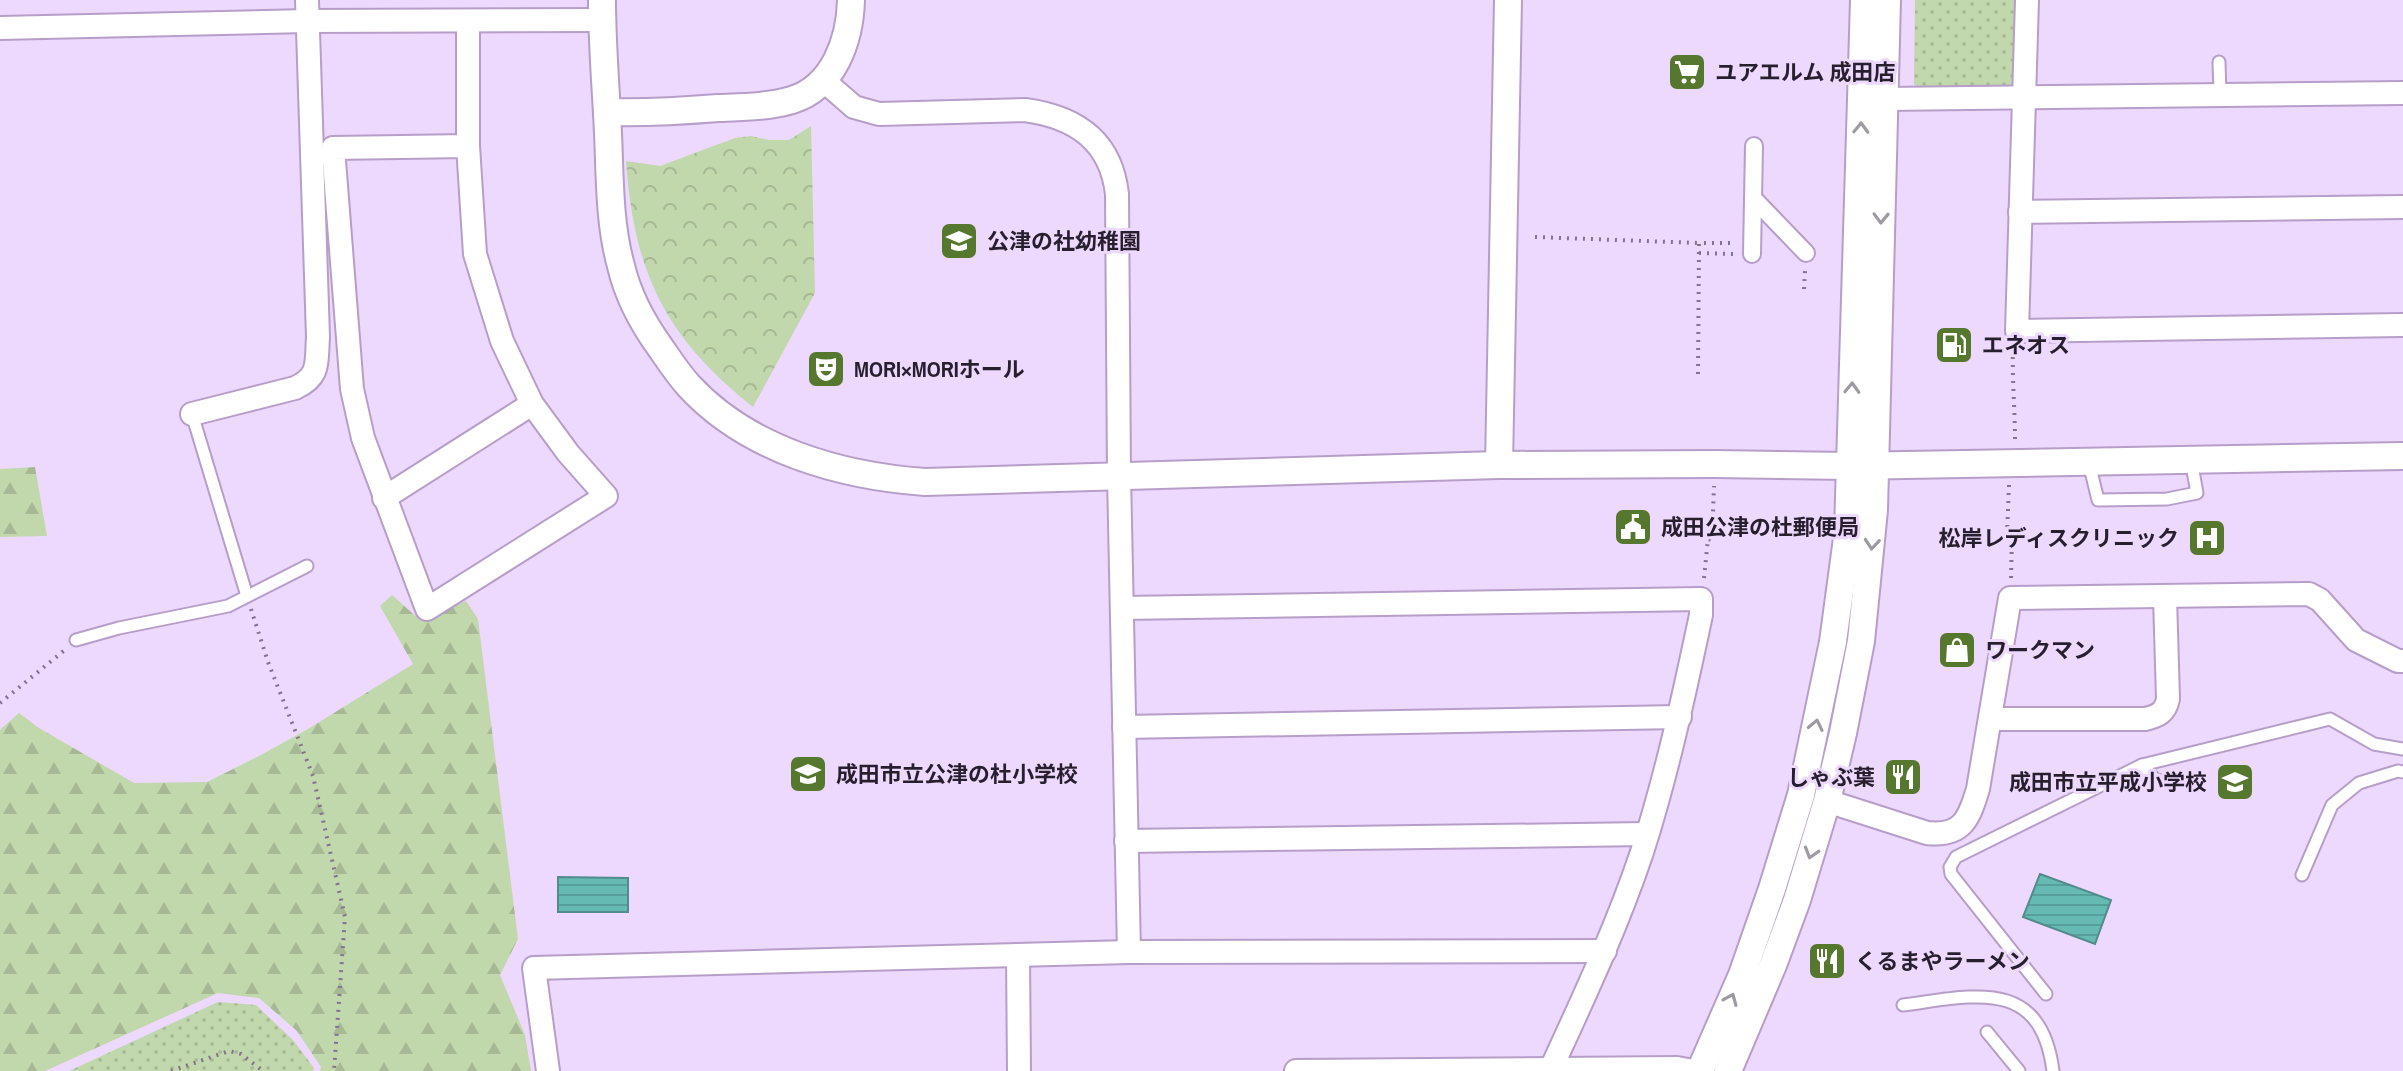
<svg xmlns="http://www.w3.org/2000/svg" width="2403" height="1071" viewBox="0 0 2403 1071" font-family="'Archivo Narrow','Noto Sans JP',sans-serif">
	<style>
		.grass { fill: url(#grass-dots) }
		.forest { fill: url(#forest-firs) }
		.park { fill: url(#park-crowns) }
		.water { fill: url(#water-rules); stroke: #538b8c; stroke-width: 2 }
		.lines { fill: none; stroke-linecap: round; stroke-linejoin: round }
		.service-casing { stroke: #b69ec9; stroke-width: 15 }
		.pedestrian-casing { stroke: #b69ec9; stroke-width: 20 }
		.minor-casing { stroke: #b69ec9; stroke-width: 26 }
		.tertiary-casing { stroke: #b69ec9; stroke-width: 30 }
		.path { stroke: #82748e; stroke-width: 4; stroke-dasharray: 2 6; stroke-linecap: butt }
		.service { stroke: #fff; stroke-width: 11 }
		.pedestrian { stroke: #fff; stroke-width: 16 }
		.minor { stroke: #fff; stroke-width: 22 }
		.tertiary { stroke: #fff; stroke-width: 26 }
		.oneway { stroke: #9e9aa1 }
		.labels { text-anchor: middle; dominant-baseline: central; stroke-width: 6; stroke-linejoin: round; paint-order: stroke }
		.poi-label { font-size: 22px; font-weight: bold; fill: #271e2e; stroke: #edd9fd; text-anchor: start }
	</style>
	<defs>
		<pattern id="grass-dots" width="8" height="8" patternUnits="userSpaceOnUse" patternTransform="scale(2)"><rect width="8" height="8" fill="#c1d7ac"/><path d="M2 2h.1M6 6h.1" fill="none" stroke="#a6b894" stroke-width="1.8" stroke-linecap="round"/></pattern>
		<pattern id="forest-firs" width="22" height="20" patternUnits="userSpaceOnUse" patternTransform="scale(2)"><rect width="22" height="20" fill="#c1d7ac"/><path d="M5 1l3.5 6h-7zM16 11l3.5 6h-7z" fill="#a6b894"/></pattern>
		<pattern id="park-crowns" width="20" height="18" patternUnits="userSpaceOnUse" patternTransform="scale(2)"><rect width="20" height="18" fill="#c1d7ac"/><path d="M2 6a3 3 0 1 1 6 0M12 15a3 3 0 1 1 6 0" fill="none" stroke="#a6b894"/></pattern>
		<pattern id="water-rules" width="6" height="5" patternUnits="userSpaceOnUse" patternTransform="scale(2)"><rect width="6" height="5" fill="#66bab4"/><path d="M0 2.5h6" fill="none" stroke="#589f9b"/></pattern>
	</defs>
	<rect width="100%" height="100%" fill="#edd9fd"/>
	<!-- grass -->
	<g class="grass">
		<path d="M 1915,0 L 2019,0 L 2017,82 L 2010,88 L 1921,91 L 1914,84 Z"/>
		<path d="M 218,1002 L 256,1005 L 293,1040 L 314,1068 L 313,1071 L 69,1071 Z"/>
	</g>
	<!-- forest -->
	<g class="forest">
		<path d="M 35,467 L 47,536 L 0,537 L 0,469 Z"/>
		<path d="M 392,595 L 421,621 L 466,601 L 478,619 L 518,939 L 500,975 L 525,1035 L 531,1071 L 320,1071 L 321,1067 L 297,1031 L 259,998 L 218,993 L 45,1071 L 0,1071 L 0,730 L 19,713 L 39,728 L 134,783 L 207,782 L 259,756 L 308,729 L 413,664 L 380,606 Z"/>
	</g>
	<!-- park -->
	<path class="park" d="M 811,126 L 815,293 L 753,407 C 665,337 634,273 626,161 L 660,166 L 735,138 L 751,136 L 769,140 L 789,140 Z"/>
	<!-- water -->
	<g class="water">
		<path d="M 2040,874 L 2111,900 L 2095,944 L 2023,917 Z"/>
		<path d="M 558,877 L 628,878 L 628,912 L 558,912 Z"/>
	</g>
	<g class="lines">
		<defs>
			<g id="service">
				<path d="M 2219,62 L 2220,95"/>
				<path d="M 192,414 L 247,596"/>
				<path d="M 2089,463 L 2098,500 L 2167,499 L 2197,493 L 2191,460"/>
				<path d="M 76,640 L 119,628 L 228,606 L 307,566"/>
				<path d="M 2142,765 L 2156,780 L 2174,783"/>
				<path d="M 2302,875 L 2332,805 L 2359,783 L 2398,771 L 2403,772"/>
				<path d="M 2046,994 L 1951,874 L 1950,867 L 1956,857 L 2142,765 L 2330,719 L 2374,744 L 2403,749"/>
				<path d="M 1903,1005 C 1973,996 2041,976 2053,1071"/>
				<path d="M 1987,1032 L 2019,1071"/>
			</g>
			<g id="pedestrian">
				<path d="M 1753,198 L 1806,253"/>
				<path d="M 1752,254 L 1754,146"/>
			</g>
			<g id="minor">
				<path d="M 2027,0 L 2017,331 L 2403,325"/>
				<path d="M 468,21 L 468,146 L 475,254 L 502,341 L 532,404 L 568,453 L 606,496 L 427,609 L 363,438 L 352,389 L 333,148 L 468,146"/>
				<path d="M 0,28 L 307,21 L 602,20"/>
				<path d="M 823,80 L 854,107 L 879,114 L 1025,110 C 1076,117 1111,141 1117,194 L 1119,475 L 1129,952"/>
				<path d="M 1884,99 L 2403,93"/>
				<path d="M 2020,212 L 2403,207"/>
				<path d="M 192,414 L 295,388 C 321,376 316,362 318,337 L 307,0"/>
				<path d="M 384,498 L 532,404"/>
				<path d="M 1122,608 L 1701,599 L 1701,615 C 1684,695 1667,774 1642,852 C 1617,927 1583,999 1550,1071"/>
				<path d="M 1990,719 L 2145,719 C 2158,716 2165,713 2168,699 L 2165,597"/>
				<path d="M 1124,727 L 1680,717"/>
				<path d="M 1827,801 L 1927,833 C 1963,837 1969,818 1978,789 L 2010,598 L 2309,594 L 2320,600 L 2356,640 L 2398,661 L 2403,661"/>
				<path d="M 1126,841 L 1647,834"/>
				<path d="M 1018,955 L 1019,1071"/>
				<path d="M 548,1071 L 534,968 L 1129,952 L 1605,951"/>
				<path d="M 1296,1071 L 1677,1068 L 1693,1071"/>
			</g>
			<g id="tertiary">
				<path d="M 602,0 C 602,45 606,89 608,133 C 610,177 609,223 621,266 C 628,296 642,322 660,347 C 669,360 678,374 689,386 C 748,450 841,476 925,482 L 1499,465 L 1715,464 L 1849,466 L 2403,456"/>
				<path d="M 607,112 C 644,113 681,111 718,108 C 743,107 768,107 792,100 C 834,87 850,40 851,0"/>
				<path d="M 1499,465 L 1508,0"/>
				<path d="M 1700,1071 L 1742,975 L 1772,889 L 1801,795 L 1833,642 L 1848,531 L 1864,0"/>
				<path d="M 1728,1071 L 1773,965 L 1797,900 L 1827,801 L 1843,733 L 1861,641 L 1874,510 L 1887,0"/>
			</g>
		</defs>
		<!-- service casing -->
		<use href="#service" class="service-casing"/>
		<!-- pedestrian casing -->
		<use href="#pedestrian" class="pedestrian-casing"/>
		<!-- minor casing -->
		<use href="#minor" class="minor-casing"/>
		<!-- tertiary casing -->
		<use href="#tertiary" class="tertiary-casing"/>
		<!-- path -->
		<g class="path">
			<path d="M 1535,237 L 1699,243"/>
			<path d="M 1699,253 L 1734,254"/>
			<path d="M 1804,289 L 1805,271"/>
			<path d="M 2013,349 C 2012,380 2015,410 2015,440"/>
			<path d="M 1698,374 L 1699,243 L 1734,243"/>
			<path d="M 2009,485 L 2007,535 L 2012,535 L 2011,579"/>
			<path d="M 1704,578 L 1708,539 L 1712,540 L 1714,486"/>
			<path d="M 251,609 L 268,662 L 313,776 L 345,917 L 334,1071"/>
			<path d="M 0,703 L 66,649"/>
			<path d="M 171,1071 L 229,1051 L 241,1054 L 263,1071"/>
		</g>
		<!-- service -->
		<use href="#service" class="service"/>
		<!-- pedestrian -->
		<use href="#pedestrian" class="pedestrian"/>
		<!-- minor -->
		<use href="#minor" class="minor"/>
		<!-- tertiary -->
		<use href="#tertiary" class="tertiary"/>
	</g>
	<!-- one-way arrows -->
	<defs><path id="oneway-chevron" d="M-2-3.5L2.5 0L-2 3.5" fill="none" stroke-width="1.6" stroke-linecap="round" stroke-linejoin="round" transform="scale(2)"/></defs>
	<g class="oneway">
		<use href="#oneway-chevron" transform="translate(1861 128) rotate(-88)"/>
		<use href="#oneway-chevron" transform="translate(1881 218) rotate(91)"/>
		<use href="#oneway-chevron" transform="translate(1852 388) rotate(-88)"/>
		<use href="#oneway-chevron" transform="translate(1872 544) rotate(95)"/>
		<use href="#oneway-chevron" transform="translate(1816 725) rotate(-78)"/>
		<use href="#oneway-chevron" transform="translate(1811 853) rotate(107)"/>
		<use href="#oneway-chevron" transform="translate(1731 999) rotate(-67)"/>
	</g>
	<!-- icons -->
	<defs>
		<symbol id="supermarket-square" viewBox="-11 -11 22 22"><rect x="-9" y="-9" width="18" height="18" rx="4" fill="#56772e" stroke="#edd9fd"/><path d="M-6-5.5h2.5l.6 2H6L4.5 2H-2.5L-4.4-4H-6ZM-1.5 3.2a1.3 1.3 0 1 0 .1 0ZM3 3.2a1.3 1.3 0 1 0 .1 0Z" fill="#fff"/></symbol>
		<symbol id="school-square" viewBox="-11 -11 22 22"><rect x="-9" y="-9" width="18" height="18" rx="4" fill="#56772e" stroke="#edd9fd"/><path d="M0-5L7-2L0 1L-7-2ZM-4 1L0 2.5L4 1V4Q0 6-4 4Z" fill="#fff"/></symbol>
		<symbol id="fuel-square" viewBox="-11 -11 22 22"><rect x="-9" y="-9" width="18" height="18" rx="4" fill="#56772e" stroke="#edd9fd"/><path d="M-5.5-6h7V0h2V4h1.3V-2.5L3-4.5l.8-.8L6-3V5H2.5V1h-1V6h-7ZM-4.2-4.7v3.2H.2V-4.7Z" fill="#fff"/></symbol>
		<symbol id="theatre-square" viewBox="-11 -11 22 22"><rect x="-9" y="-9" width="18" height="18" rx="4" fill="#56772e" stroke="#edd9fd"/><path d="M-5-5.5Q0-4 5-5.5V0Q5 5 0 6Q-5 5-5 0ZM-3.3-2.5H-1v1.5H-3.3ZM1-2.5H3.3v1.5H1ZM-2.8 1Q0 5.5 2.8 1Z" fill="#fff"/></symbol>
		<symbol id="civic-square" viewBox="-11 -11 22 22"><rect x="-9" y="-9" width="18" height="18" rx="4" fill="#56772e" stroke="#edd9fd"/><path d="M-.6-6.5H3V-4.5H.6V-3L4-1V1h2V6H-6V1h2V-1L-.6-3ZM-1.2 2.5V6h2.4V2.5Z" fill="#fff"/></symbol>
		<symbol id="hospital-square" viewBox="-11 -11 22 22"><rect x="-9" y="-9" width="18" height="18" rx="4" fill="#56772e" stroke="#edd9fd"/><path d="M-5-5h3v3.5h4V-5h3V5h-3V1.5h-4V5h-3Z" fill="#fff"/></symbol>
		<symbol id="shop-square" viewBox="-11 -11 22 22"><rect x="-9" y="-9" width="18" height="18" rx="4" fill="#56772e" stroke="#edd9fd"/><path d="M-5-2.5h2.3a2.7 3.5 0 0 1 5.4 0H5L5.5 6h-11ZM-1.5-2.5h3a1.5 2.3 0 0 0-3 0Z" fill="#fff"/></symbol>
		<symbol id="restaurant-square" viewBox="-11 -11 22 22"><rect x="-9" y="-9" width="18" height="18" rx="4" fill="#56772e" stroke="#edd9fd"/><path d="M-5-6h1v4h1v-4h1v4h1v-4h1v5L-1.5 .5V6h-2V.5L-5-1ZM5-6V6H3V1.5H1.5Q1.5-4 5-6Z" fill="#fff"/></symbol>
	</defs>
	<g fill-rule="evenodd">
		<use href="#supermarket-square" x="1665" y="50" width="44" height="44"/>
		<use href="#school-square" x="937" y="219" width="44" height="44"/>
		<use href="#fuel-square" x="1932" y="323" width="44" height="44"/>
		<use href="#theatre-square" x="804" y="347" width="44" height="44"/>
		<use href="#civic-square" x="1611" y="505" width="44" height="44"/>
		<use href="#hospital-square" x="2185" y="516" width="44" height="44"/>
		<use href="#shop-square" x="1935" y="628" width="44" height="44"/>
		<use href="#school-square" x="786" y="752" width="44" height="44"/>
		<use href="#restaurant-square" x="1881" y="755" width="44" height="44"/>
		<use href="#school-square" x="2213" y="760" width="44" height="44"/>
		<use href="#restaurant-square" x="1805" y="939" width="44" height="44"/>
	</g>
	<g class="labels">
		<!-- poi labels -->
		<g class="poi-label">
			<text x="1715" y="72">ユアエルム 成田店</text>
			<text x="987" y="241">公津の社幼稚園</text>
			<text x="1982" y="345">エネオス</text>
			<text x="854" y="369">MORI×MORIホール</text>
			<text x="1661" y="527">成田公津の杜郵便局</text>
			<text x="2179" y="538" text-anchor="end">松岸レディスクリニック</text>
			<text x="1985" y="650">ワークマン</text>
			<text x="836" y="774">成田市立公津の杜小学校</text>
			<text x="1875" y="777" text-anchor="end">しゃぶ葉</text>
			<text x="2207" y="782" text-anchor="end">成田市立平成小学校</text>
			<text x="1855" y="961">くるまやラーメン</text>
		</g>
	</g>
</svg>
